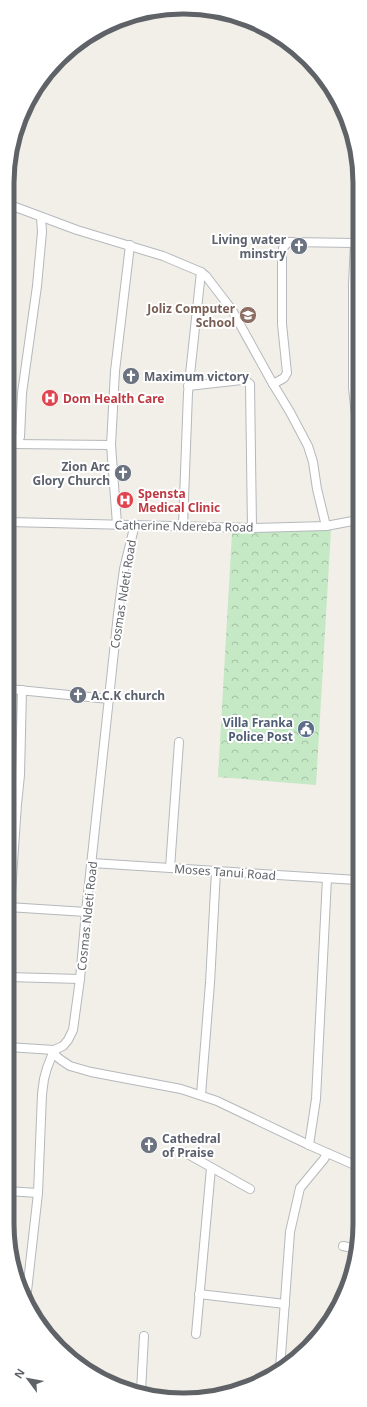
<svg xmlns="http://www.w3.org/2000/svg" width="367" height="1407" viewBox="0 0 367 1407" font-family="'Noto Sans',sans-serif">
	<style>
		.forest { fill: url(#forest-crowns) }
		.lines { fill: none; stroke-linecap: round; stroke-linejoin: round }
		.minor-casing { stroke: #b5b8bc; stroke-width: 10 }
		.minor { stroke: #fff; stroke-width: 8 }
		.labels { text-anchor: middle; dominant-baseline: central; stroke-width: 4; stroke-linejoin: round; paint-order: stroke }
		.worship-label { font-size: 12px; font-weight: bold; fill: #5b616d; stroke: #fff; text-anchor: start }
		.education-label { font-size: 12px; font-weight: bold; fill: #785e54; stroke: #fff; text-anchor: end }
		.health-label { font-size: 12px; font-weight: bold; fill: #be3a42; stroke: #fff; text-anchor: start }
		.street-label { font-size: 12px; fill: #5f6368; stroke: #fff }
		.service-label { font-size: 12px; font-weight: bold; fill: #4e5e75; stroke: #fff; text-anchor: end }
		.rim { fill: none; stroke: #5f6368; stroke-width: 5 }
	</style>
	<defs>
		<pattern id="forest-crowns" width="20" height="18" patternUnits="userSpaceOnUse"><rect width="20" height="18" fill="#c5e8c5"/><path d="M2 6a3 3 0 1 1 6 0M12 15a3 3 0 1 1 6 0" fill="none" stroke="#a3c0a4"/></pattern>
	</defs>
	<rect width="100%" height="100%" fill="#f1efe8"/>
	<!-- forest -->
	<path class="forest" d="M 331,530 L 316,785 L 218,777 L 232,533 Z"/>
	<g class="lines">
		<defs>
			<g id="minor">
				<path d="M 10,205 L 77,230 L 163,256 L 201,272 L 206,276 L 232,310 L 273,384 L 290,412 L 308,446 L 313,462 L 317,489 L 326,526"/>
				<path d="M 273,384 L 284,378 L 287,373 L 282,324 L 282,256 L 283,248 L 288,242 L 355,243 L 353,285 L 353,388 L 358,433"/>
				<path d="M 188,386 L 242,380 L 246,381 L 250,384 L 252,528"/>
				<path d="M 12,444 L 111,445"/>
				<path d="M 9,445 L 17,442 L 20,437 L 22,393 L 37,286 L 42,232 L 41,217"/>
				<path d="M 9,522 L 252,528 L 326,526 L 358,520"/>
				<path d="M 117,524 L 111,445 L 115,371 L 130,245"/>
				<path d="M 183,526 L 188,393 L 201,272"/>
				<path d="M 9,689 L 109,699"/>
				<path d="M 92,863 L 357,880"/>
				<path d="M 170,868 L 179,742"/>
				<path d="M 8,907 L 86,912"/>
				<path d="M 10,907 L 17,804 L 20,775 L 22,690"/>
				<path d="M 8,977 L 80,979"/>
				<path d="M 8,1047 L 54,1050 L 56,1056 L 61,1060 L 70,1066 L 91,1072 L 181,1089 L 217,1101 L 309,1145 L 357,1166"/>
				<path d="M 201,1095 L 210,983 L 216,871"/>
				<path d="M 309,1145 L 316,1099 L 327,878"/>
				<path d="M 184,1152 L 250,1189"/>
				<path d="M 7,1191 L 38,1193"/>
				<path d="M 343,1246 L 357,1249"/>
				<path d="M 199,1294 L 285,1304"/>
				<path d="M 26,1300 L 38,1193 L 42,1094 L 44,1079 L 47,1068 L 54,1050 L 63,1046 L 68,1040 L 73,1030 L 80,979 L 86,912 L 118,614 L 124,569 L 135,524"/>
				<path d="M 196,1334 L 211,1168"/>
				<path d="M 280,1369 L 290,1232 L 300,1188 L 324,1159 L 327,1153"/>
				<path d="M 141,1391 L 144,1336"/>
			</g>
		</defs>
		<!-- minor casing -->
		<use href="#minor" class="minor-casing"/>
		<!-- minor -->
		<use href="#minor" class="minor"/>
	</g>
	<!-- icons -->
	<defs>
		<symbol id="church-disc" viewBox="-11 -11 22 22"><circle r="9.5" fill="#6b7280" stroke="#fff"/><path d="M-1.2-6h2.4v3.5h3.3v2.4h-3.3V6h-2.4V-.1h-3.3v-2.4h3.3Z" fill="#fff"/></symbol>
		<symbol id="university-disc" viewBox="-11 -11 22 22"><circle r="9.5" fill="#8d6e63" stroke="#fff"/><path d="M0-5L7-2L0 1L-7-2ZM-4 1L0 2.5L4 1V4Q0 6-4 4Z" fill="#fff"/></symbol>
		<symbol id="hospital-disc" viewBox="-11 -11 22 22"><circle r="9.5" fill="#e0444e" stroke="#fff"/><path d="M-5-5h3v3.5h4V-5h3V5h-3V1.5h-4V5h-3Z" fill="#fff"/></symbol>
		<symbol id="civic-disc" viewBox="-11 -11 22 22"><circle r="9.5" fill="#5c6f8a" stroke="#fff"/><path d="M-.6-6.5H3V-4.5H.6V-3L4-1V1h2V6H-6V1h2V-1L-.6-3ZM-1.2 2.5V6h2.4V2.5Z" fill="#fff"/></symbol>
	</defs>
	<g fill-rule="evenodd">
		<use href="#church-disc" x="289" y="236" width="20" height="20"/>
		<use href="#university-disc" x="238" y="305" width="20" height="20"/>
		<use href="#church-disc" x="121" y="366" width="20" height="20"/>
		<use href="#hospital-disc" x="40" y="388" width="20" height="20"/>
		<use href="#church-disc" x="113" y="463" width="20" height="20"/>
		<use href="#hospital-disc" x="115" y="490" width="20" height="20"/>
		<use href="#church-disc" x="68" y="685" width="20" height="20"/>
		<use href="#civic-disc" x="296" y="719" width="20" height="20"/>
		<use href="#church-disc" x="139" y="1135" width="20" height="20"/>
	</g>
	<g class="labels">
		<!-- worship labels -->
		<g class="worship-label">
			<text x="286" y="239" text-anchor="end">Living water<tspan x="286" dy="14">minstry</tspan></text>
			<text x="144" y="376">Maximum victory</text>
			<text x="110" y="466" text-anchor="end">Zion Arc<tspan x="110" dy="14">Glory Church</tspan></text>
			<text x="91" y="695">A.C.K church</text>
			<text x="162" y="1138">Cathedral<tspan x="162" dy="14">of Praise</tspan></text>
		</g>
		<!-- education labels -->
		<g class="education-label">
			<text x="235" y="308">Joliz Computer<tspan x="235" dy="14">School</tspan></text>
		</g>
		<!-- health labels -->
		<g class="health-label">
			<text x="63" y="398">Dom Health Care</text>
			<text x="138" y="493">Spensta<tspan x="138" dy="14">Medical Clinic</tspan></text>
		</g>
		<!-- street labels -->
		<g class="street-label">
			<text transform="translate(184 526) rotate(1)">Catherine Ndereba Road</text>
			<text transform="translate(123 594) rotate(-81)">Cosmas Ndeti Road</text>
			<text transform="translate(225 872) rotate(4)">Moses Tanui Road</text>
			<text transform="translate(87 916) rotate(-84)">Cosmas Ndeti Road</text>
		</g>
		<!-- service labels -->
		<g class="service-label">
			<text x="293" y="722">Villa Franka<tspan x="293" dy="14">Police Post</tspan></text>
		</g>
	</g>
	<!-- crop -->
	<path d="M0 0H367V1407H0ZM183 14H184A169 169 0 0 1 353 183V1224A169 169 0 0 1 184 1393H183A169 169 0 0 1 14 1224V183A169 169 0 0 1 183 14Z" fill="#fff" fill-rule="evenodd"/>
	<path class="rim" d="M183 14H184A169 169 0 0 1 353 183V1224A169 169 0 0 1 184 1393H183A169 169 0 0 1 14 1224V183A169 169 0 0 1 183 14Z"/>
	<!-- north arrow -->
	<g transform="translate(28 1379) rotate(302)" stroke="#ffffff" stroke-width="3" paint-order="stroke">
	<path d="M0-3L7 15L0 10L-7 15Z" fill="#5f6368"/>
	<text y="-6" font-size="11" font-weight="bold" text-anchor="middle" fill="#5f6368">N</text>
	</g>
</svg>
